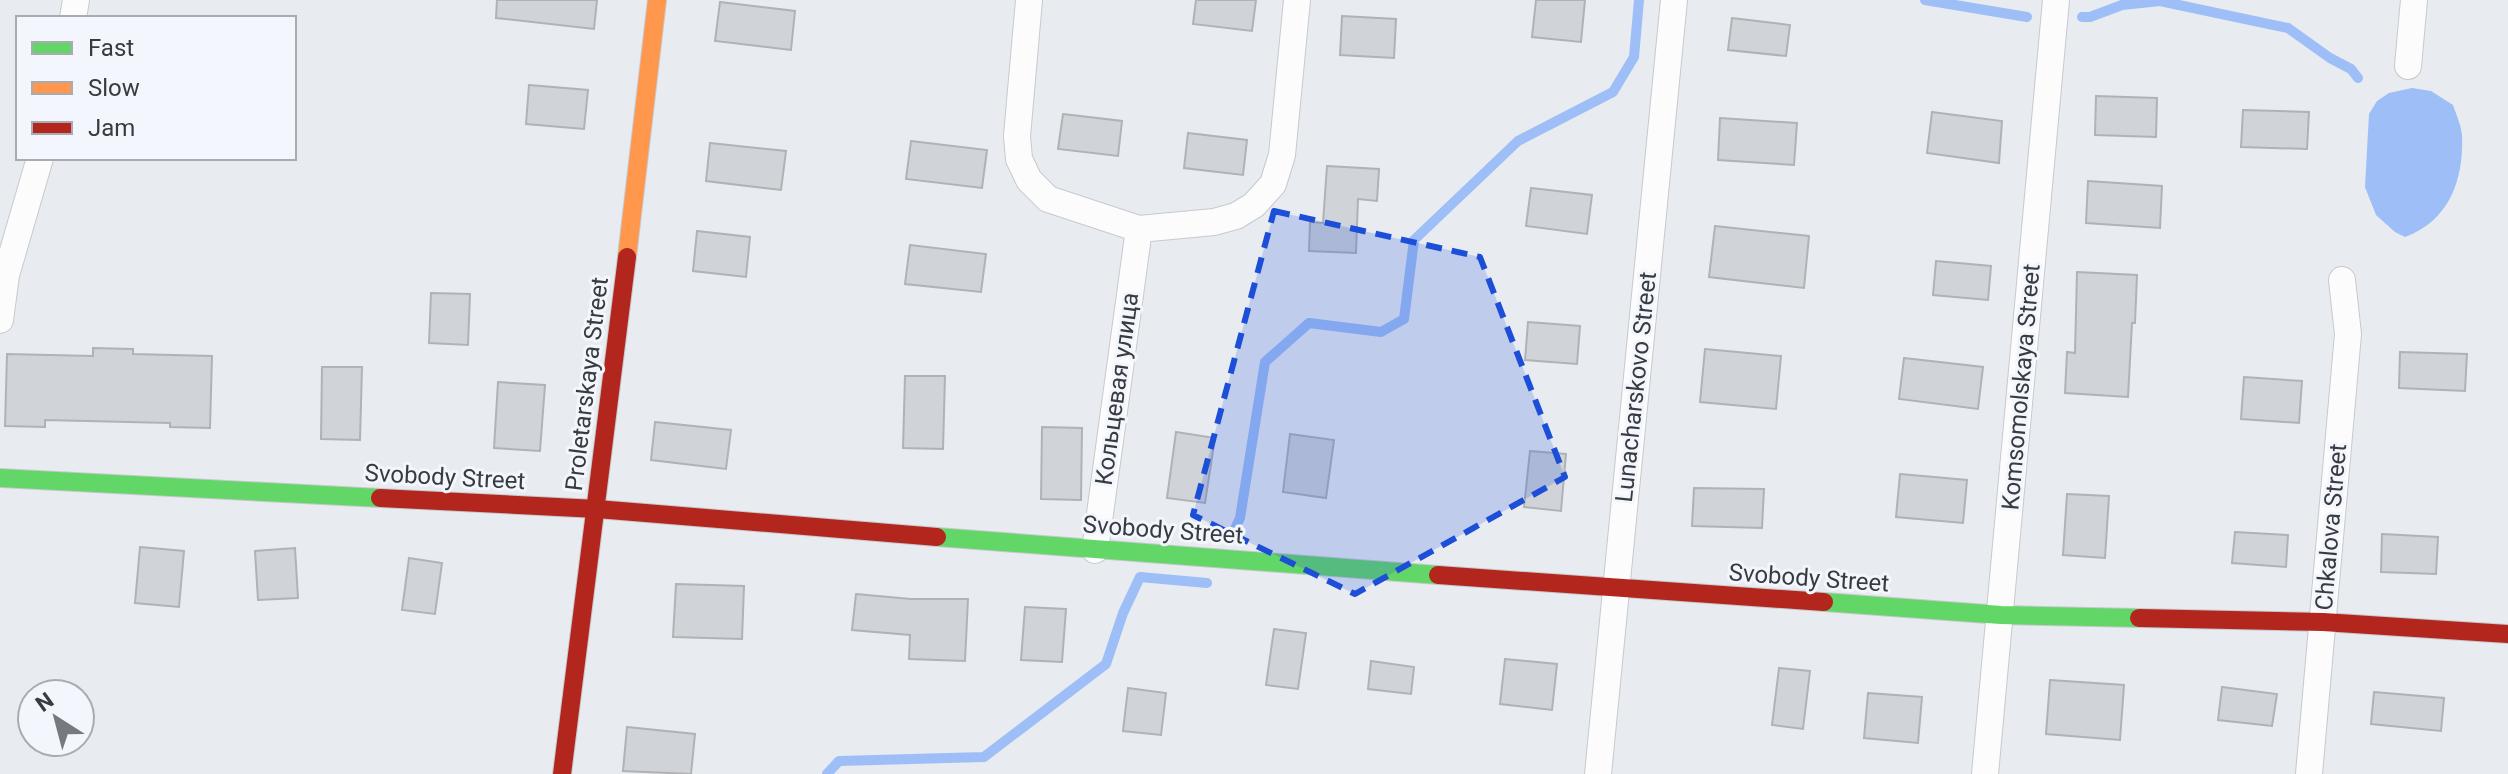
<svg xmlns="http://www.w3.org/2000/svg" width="2508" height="774" viewBox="0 0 2508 774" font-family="Roboto,sans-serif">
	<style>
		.water { fill: #9dbef6 }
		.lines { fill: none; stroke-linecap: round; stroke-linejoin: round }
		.stream { stroke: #9dbef6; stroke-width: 10 }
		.building { fill: #d0d3d7; stroke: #b0b2b6; stroke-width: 2 }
		.street-casing { stroke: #c7c9cd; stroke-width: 28 }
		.fast-casing { stroke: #c7c9cd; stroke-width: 20 }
		.slow-casing { stroke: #c7c9cd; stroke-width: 20 }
		.jam-casing { stroke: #c7c9cd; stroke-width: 20 }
		.street { stroke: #fcfcfd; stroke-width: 26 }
		.fast { stroke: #63d668; stroke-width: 18 }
		.slow { stroke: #ff974d; stroke-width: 18 }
		.jam { stroke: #b3261e; stroke-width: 18 }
		.marked { fill: #1d4ed8; fill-opacity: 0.2; stroke: #1d4ed8; stroke-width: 6; stroke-dasharray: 16 10; stroke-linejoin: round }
		.labels { text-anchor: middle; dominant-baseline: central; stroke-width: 6; stroke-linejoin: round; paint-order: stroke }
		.street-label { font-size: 24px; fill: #383b3f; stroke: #f3f7fd }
	</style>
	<rect width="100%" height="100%" fill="#e8ebf0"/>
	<!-- water -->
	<path class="water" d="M 2412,88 L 2431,91 L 2453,105 C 2456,114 2461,125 2462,135 C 2464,180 2449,221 2405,237 L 2395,232 L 2376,215 L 2365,187 L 2369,114 L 2377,101 L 2389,93 Z"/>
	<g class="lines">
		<!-- stream -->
		<g class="stream">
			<path d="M 1925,0 L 2027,17"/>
			<path d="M 2082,17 L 2090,17 L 2122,5 L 2160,1 L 2288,28 L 2330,58 L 2351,69 L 2358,78"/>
			<path d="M 1233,533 L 1240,518 L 1265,362 L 1309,323 L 1381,332 L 1404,319 L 1414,240 L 1518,141 L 1613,92 L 1634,57 L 1639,0"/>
			<path d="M 827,774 L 839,761 L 984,757 L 1106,664 L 1123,613 L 1140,577 L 1207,583"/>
		</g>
	</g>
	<!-- building -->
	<g class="building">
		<path d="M 497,0 L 597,0 L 594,29 L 496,18 Z"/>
		<path d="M 1196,0 L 1256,0 L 1252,31 L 1193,24 Z"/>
		<path d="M 1536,0 L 1585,0 L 1581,42 L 1532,37 Z"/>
		<path d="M 720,2 L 795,11 L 791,50 L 715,41 Z"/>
		<path d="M 1342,16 L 1396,19 L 1394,58 L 1340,55 Z"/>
		<path d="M 1732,18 L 1790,25 L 1786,56 L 1728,50 Z"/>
		<path d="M 529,85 L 588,90 L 584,129 L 526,124 Z"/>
		<path d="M 2096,96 L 2157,98 L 2156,137 L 2095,135 Z"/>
		<path d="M 2243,110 L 2309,112 L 2307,149 L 2241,147 Z"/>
		<path d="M 1932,112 L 2002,121 L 1999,163 L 1927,153 Z"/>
		<path d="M 1063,114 L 1122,121 L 1118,156 L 1058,149 Z"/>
		<path d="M 1720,118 L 1797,123 L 1794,165 L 1718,160 Z"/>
		<path d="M 1188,133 L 1247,140 L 1243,175 L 1184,168 Z"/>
		<path d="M 911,141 L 987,150 L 982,188 L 906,179 Z"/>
		<path d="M 710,143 L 786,151 L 781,190 L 706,181 Z"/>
		<path d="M 1327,166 L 1379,169 L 1377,201 L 1358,199 L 1356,253 L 1309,251 L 1310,222 L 1323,223 Z"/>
		<path d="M 2088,181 L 2162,186 L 2160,228 L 2086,223 Z"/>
		<path d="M 1531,188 L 1592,195 L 1587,234 L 1526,226 Z"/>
		<path d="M 1715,226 L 1809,236 L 1804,288 L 1709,277 Z"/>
		<path d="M 697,231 L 750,237 L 746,277 L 693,271 Z"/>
		<path d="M 910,245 L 986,254 L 981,292 L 905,284 Z"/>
		<path d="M 1936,261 L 1991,266 L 1988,300 L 1933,295 Z"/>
		<path d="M 2077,272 L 2137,275 L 2135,323 L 2132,323 L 2128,397 L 2065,393 L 2067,352 L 2075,353 Z"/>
		<path d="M 431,293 L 470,294 L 468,345 L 429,343 Z"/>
		<path d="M 1528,322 L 1580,326 L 1577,364 L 1525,360 Z"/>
		<path d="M 93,348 L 133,349 L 133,354 L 212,356 L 210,428 L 170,427 L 170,423 L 45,420 L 45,427 L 5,426 L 7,354 L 93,356 Z"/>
		<path d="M 1705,349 L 1781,356 L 1776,409 L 1700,402 Z"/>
		<path d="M 2400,352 L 2467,354 L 2465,391 L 2399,388 Z"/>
		<path d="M 1904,358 L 1983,367 L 1978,409 L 1899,399 Z"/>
		<path d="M 322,367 L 362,367 L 360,440 L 321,439 Z"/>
		<path d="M 905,376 L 945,376 L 943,449 L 903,448 Z"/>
		<path d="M 2244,377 L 2302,381 L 2299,423 L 2241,419 Z"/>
		<path d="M 498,382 L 545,385 L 540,451 L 494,448 Z"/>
		<path d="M 655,422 L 731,430 L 726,469 L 651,460 Z"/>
		<path d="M 1042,427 L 1082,428 L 1081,500 L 1041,499 Z"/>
		<path d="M 1176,432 L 1215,438 L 1205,503 L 1167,498 Z"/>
		<path d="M 1290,434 L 1334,440 L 1326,498 L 1283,492 Z"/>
		<path d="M 1530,451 L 1566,454 L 1561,511 L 1524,507 Z"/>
		<path d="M 1900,474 L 1967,480 L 1963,523 L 1896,517 Z"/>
		<path d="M 1694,488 L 1764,489 L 1762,528 L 1692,526 Z"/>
		<path d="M 2067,494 L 2109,496 L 2105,558 L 2063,555 Z"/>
		<path d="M 2235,532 L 2288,535 L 2286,567 L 2232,563 Z"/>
		<path d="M 2382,534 L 2438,537 L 2436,574 L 2381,572 Z"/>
		<path d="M 140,547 L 184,551 L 179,607 L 135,603 Z"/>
		<path d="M 295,548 L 298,598 L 258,600 L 255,551 Z"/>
		<path d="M 409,558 L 442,563 L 435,614 L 402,610 Z"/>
		<path d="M 676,584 L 744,586 L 742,639 L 673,637 Z"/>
		<path d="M 856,594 L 911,599 L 968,599 L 965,661 L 909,659 L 910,635 L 852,630 Z"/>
		<path d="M 1025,607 L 1066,609 L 1062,662 L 1021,660 Z"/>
		<path d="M 1274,629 L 1306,633 L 1298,689 L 1266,685 Z"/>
		<path d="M 1505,659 L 1557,664 L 1552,710 L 1500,704 Z"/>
		<path d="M 1371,661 L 1414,667 L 1411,694 L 1368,689 Z"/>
		<path d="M 1779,668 L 1810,671 L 1803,729 L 1772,725 Z"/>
		<path d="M 2050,680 L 2124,685 L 2120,740 L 2046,734 Z"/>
		<path d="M 2222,687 L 2277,694 L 2272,726 L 2218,720 Z"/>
		<path d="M 1128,688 L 1166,693 L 1161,735 L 1123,731 Z"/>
		<path d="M 2374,692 L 2444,698 L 2441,731 L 2371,724 Z"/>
		<path d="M 1868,693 L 1922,697 L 1918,743 L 1864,738 Z"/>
		<path d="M 627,727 L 695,734 L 691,774 L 623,771 Z"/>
	</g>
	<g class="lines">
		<defs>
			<g id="street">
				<path d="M 1029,0 L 1017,136 L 1019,159 L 1029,180 L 1048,199 L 1139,229"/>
				<path d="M 73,18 L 76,0"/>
				<path d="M 2408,66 L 2414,0"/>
				<path d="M 0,320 L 6,275 L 40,158"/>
				<path d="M 1095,550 L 1139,229 L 1214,222 L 1236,216 L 1254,205 L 1273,184 L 1282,155 L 1297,0"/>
				<path d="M 1598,774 L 1674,0"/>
				<path d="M 1985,774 L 2056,0"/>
				<path d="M 2309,774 L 2348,334 L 2342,280"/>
			</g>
			<g id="fast">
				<path d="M 0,478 L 380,498"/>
				<path d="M 937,537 L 1438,575"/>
				<path d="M 1824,602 L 2001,615 L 2139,618"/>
			</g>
			<path id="slow" d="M 627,257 L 657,0"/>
			<g id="jam">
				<path d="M 380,498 L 597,509 L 937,537"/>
				<path d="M 1438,575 L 1824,602"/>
				<path d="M 2139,618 L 2323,622 L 2508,634"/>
				<path d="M 562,774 L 627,257"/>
			</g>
		</defs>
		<!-- street casing -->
		<use href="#street" class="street-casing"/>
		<!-- fast casing -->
		<use href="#fast" class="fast-casing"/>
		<!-- slow casing -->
		<use href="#slow" class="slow-casing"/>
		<!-- jam casing -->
		<use href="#jam" class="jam-casing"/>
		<!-- street -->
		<use href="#street" class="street"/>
		<!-- fast -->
		<use href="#fast" class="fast"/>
		<!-- slow -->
		<use href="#slow" class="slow"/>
		<!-- jam -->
		<use href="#jam" class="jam"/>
	</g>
	<!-- marked area -->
	<path class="marked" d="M 1274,211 L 1480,257 L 1565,477 L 1355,594 L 1193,515 Z"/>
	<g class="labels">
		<!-- street labels -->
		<g class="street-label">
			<text transform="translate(587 384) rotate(-83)">Proletarskaya Street</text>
			<text transform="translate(1636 387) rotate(-84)">Lunacharskovo Street</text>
			<text transform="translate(2021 387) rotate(-85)">Komsomolskaya Street</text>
			<text transform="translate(1117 389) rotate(-82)">Кольцевая улица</text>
			<text transform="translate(445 477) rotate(3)">Svobody Street</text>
			<text transform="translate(2331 527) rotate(-85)">Chkalova Street</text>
			<text transform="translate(1163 530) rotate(4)">Svobody Street</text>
			<text transform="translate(1809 578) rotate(4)">Svobody Street</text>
		</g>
	</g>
	<!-- legend -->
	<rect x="16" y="16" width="280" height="144" fill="#f3f7fd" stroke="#a8acb1" stroke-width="2"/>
	<rect x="32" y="42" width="40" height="12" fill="#63d668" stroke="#a8acb1" stroke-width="2"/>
	<text x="88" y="56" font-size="24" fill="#383b3f">Fast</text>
	<rect x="32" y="82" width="40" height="12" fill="#ff974d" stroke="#a8acb1" stroke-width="2"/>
	<text x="88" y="96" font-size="24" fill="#383b3f">Slow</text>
	<rect x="32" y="122" width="40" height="12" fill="#b3261e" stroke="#a8acb1" stroke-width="2"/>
	<text x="88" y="136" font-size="24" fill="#383b3f">Jam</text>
	<!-- north arrow -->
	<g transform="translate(56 718) rotate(324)"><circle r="38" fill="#f3f7fd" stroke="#a8acb1" stroke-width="2"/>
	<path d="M0-6L14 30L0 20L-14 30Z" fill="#76797d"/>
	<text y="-12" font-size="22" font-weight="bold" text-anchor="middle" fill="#383b3f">N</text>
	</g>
</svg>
